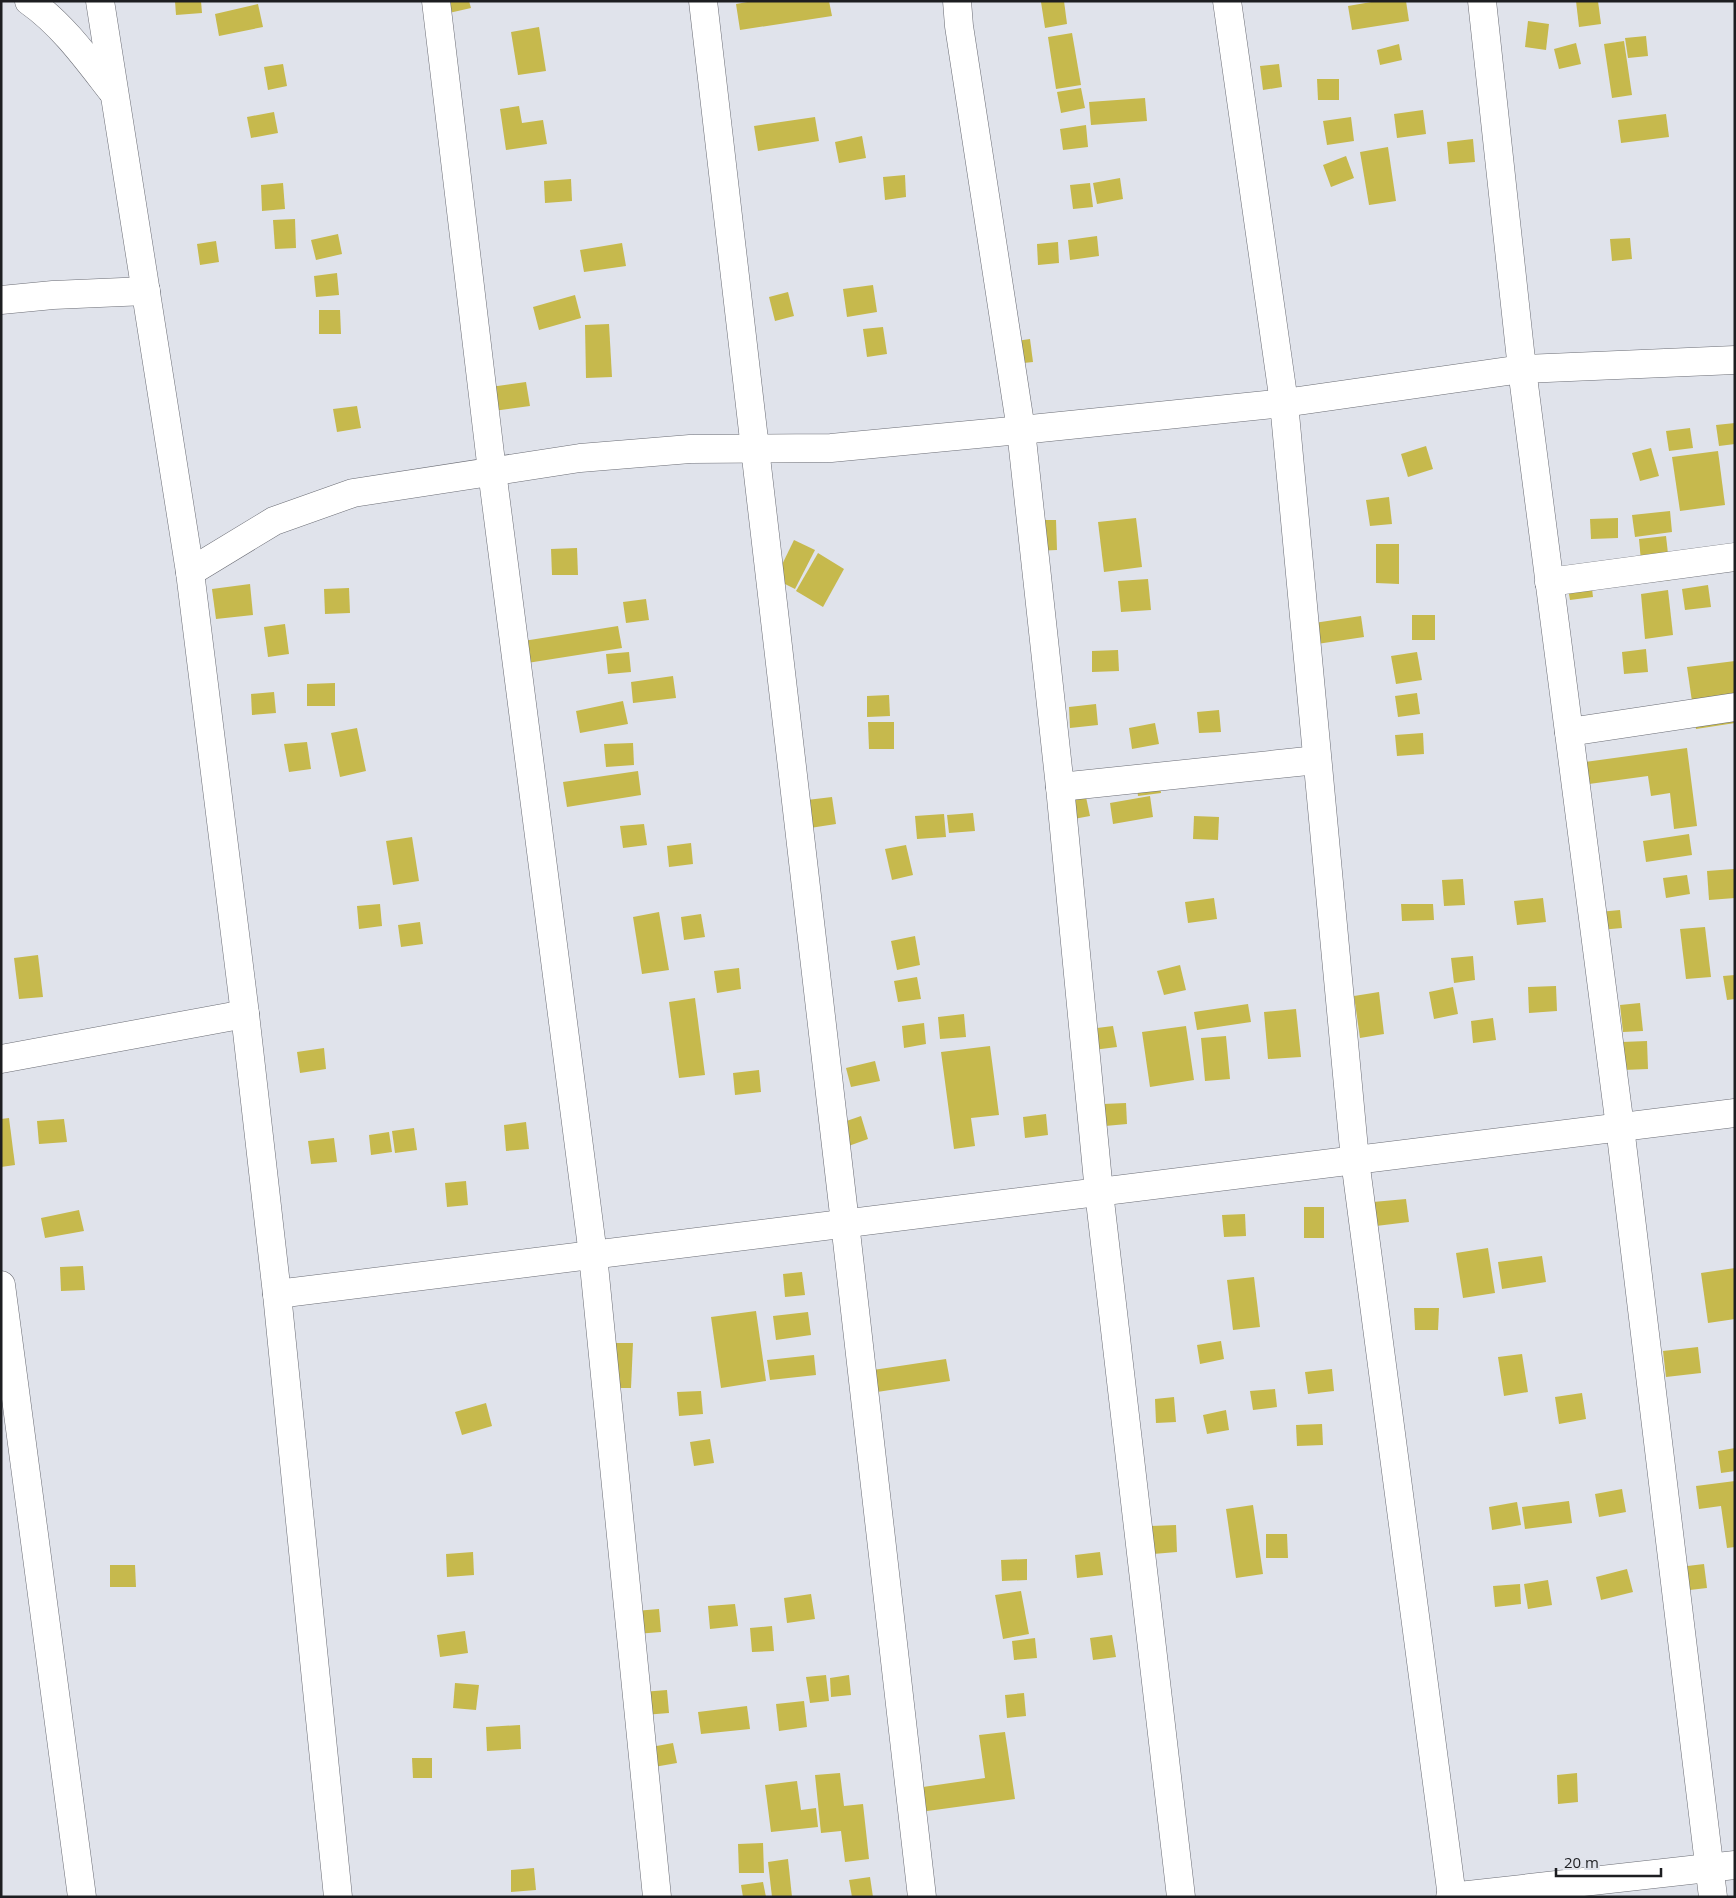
<svg xmlns="http://www.w3.org/2000/svg" width="1736" height="1898" viewBox="0 0 1736 1898" font-family="'Open Sans',sans-serif">
	<style>
		.building { fill: #c6b94d }
		.lines { fill: none; stroke-linecap: round; stroke-linejoin: round }
		.minor-casing { stroke: #6b6d75; stroke-width: 29 }
		.minor { stroke: #fff; stroke-width: 28 }
	</style>
	<rect width="100%" height="100%" fill="#e0e3eb"/>
	<!-- building -->
	<g class="building">
		<path d="M 175,1 L 201,1 L 202,13 L 176,15 Z"/>
		<path d="M 446,1 L 469,1 L 471,8 L 449,13 Z"/>
		<path d="M 753,1 L 829,1 L 832,16 L 740,30 L 736,4 Z"/>
		<path d="M 1064,1 L 1067,24 L 1045,28 L 1041,2 Z"/>
		<path d="M 1377,1 L 1406,1 L 1409,21 L 1352,30 L 1348,6 Z"/>
		<path d="M 1576,1 L 1598,1 L 1601,24 L 1579,27 Z"/>
		<path d="M 258,4 L 263,27 L 219,36 L 215,14 Z"/>
		<path d="M 1528,21 L 1549,24 L 1546,50 L 1525,47 Z"/>
		<path d="M 539,27 L 546,71 L 518,75 L 511,32 Z"/>
		<path d="M 1072,33 L 1081,85 L 1056,89 L 1048,37 Z"/>
		<path d="M 1646,36 L 1648,56 L 1628,58 L 1625,38 Z"/>
		<path d="M 1624,41 L 1632,95 L 1612,98 L 1604,44 Z"/>
		<path d="M 1576,43 L 1581,64 L 1559,69 L 1554,49 Z"/>
		<path d="M 1399,44 L 1402,60 L 1380,65 L 1377,50 Z"/>
		<path d="M 283,64 L 287,86 L 268,90 L 264,67 Z"/>
		<path d="M 1279,64 L 1282,87 L 1263,90 L 1260,66 Z"/>
		<path d="M 1317,79 L 1339,79 L 1339,100 L 1318,100 Z"/>
		<path d="M 1081,88 L 1085,108 L 1061,113 L 1057,92 Z"/>
		<path d="M 1145,98 L 1147,121 L 1091,125 L 1089,102 Z"/>
		<path d="M 519,106 L 522,123 L 543,120 L 547,144 L 506,150 L 500,109 Z"/>
		<path d="M 1423,110 L 1426,134 L 1397,138 L 1394,114 Z"/>
		<path d="M 274,112 L 278,133 L 251,138 L 247,117 Z"/>
		<path d="M 1666,114 L 1669,137 L 1621,143 L 1618,120 Z"/>
		<path d="M 815,117 L 819,141 L 758,151 L 754,126 Z"/>
		<path d="M 1351,117 L 1354,141 L 1327,145 L 1323,121 Z"/>
		<path d="M 1086,125 L 1088,147 L 1063,150 L 1060,129 Z"/>
		<path d="M 862,136 L 866,158 L 839,163 L 835,142 Z"/>
		<path d="M 1473,139 L 1475,162 L 1449,164 L 1447,142 Z"/>
		<path d="M 1388,147 L 1396,201 L 1369,205 L 1360,152 Z"/>
		<path d="M 1346,156 L 1354,178 L 1331,187 L 1323,165 Z"/>
		<path d="M 905,175 L 906,197 L 885,200 L 883,177 Z"/>
		<path d="M 1120,178 L 1123,199 L 1097,204 L 1093,183 Z"/>
		<path d="M 571,179 L 572,201 L 545,203 L 544,181 Z"/>
		<path d="M 283,183 L 285,209 L 262,211 L 261,185 Z"/>
		<path d="M 1090,183 L 1093,207 L 1073,209 L 1070,185 Z"/>
		<path d="M 295,219 L 296,248 L 275,249 L 273,220 Z"/>
		<path d="M 338,234 L 342,254 L 316,260 L 311,240 Z"/>
		<path d="M 1097,236 L 1099,256 L 1070,260 L 1068,240 Z"/>
		<path d="M 1630,238 L 1632,259 L 1612,261 L 1610,239 Z"/>
		<path d="M 216,241 L 219,262 L 200,265 L 197,244 Z"/>
		<path d="M 1058,242 L 1059,263 L 1038,265 L 1037,244 Z"/>
		<path d="M 622,243 L 626,266 L 584,272 L 580,250 Z"/>
		<path d="M 337,273 L 339,295 L 316,297 L 314,276 Z"/>
		<path d="M 873,285 L 877,312 L 847,317 L 843,289 Z"/>
		<path d="M 788,292 L 794,316 L 775,321 L 769,297 Z"/>
		<path d="M 575,295 L 581,318 L 539,330 L 533,307 Z"/>
		<path d="M 319,310 L 340,310 L 341,334 L 319,334 Z"/>
		<path d="M 609,324 L 612,377 L 586,378 L 585,325 Z"/>
		<path d="M 883,327 L 887,354 L 867,357 L 863,329 Z"/>
		<path d="M 1030,339 L 1033,362 L 1004,365 L 1001,343 Z"/>
		<path d="M 526,382 L 530,406 L 486,412 L 483,388 Z"/>
		<path d="M 357,406 L 361,428 L 337,432 L 333,409 Z"/>
		<path d="M 1735,423 L 1735,444 L 1719,446 L 1716,425 Z"/>
		<path d="M 1690,428 L 1693,448 L 1669,451 L 1666,431 Z"/>
		<path d="M 1426,446 L 1433,469 L 1408,477 L 1401,454 Z"/>
		<path d="M 1651,448 L 1659,476 L 1640,481 L 1632,453 Z"/>
		<path d="M 1718,451 L 1725,505 L 1680,511 L 1672,457 Z"/>
		<path d="M 1389,497 L 1392,524 L 1370,526 L 1366,500 Z"/>
		<path d="M 1670,511 L 1672,532 L 1635,537 L 1632,515 Z"/>
		<path d="M 1136,518 L 1142,567 L 1104,572 L 1098,522 Z"/>
		<path d="M 1618,518 L 1618,538 L 1591,539 L 1590,519 Z"/>
		<path d="M 1034,520 L 1056,520 L 1057,550 L 1034,551 Z"/>
		<path d="M 1666,536 L 1671,580 L 1643,583 L 1639,539 Z"/>
		<path d="M 794,540 L 815,550 L 795,589 L 775,579 Z"/>
		<path d="M 1376,544 L 1399,544 L 1399,584 L 1376,583 Z"/>
		<path d="M 577,548 L 578,575 L 552,575 L 551,549 Z"/>
		<path d="M 818,553 L 844,569 L 823,607 L 796,591 Z"/>
		<path d="M 1148,579 L 1151,610 L 1121,612 L 1118,581 Z"/>
		<path d="M 1591,580 L 1593,597 L 1570,600 L 1567,583 Z"/>
		<path d="M 250,584 L 253,615 L 216,619 L 212,589 Z"/>
		<path d="M 1708,585 L 1711,607 L 1685,610 L 1682,589 Z"/>
		<path d="M 349,588 L 350,613 L 325,614 L 324,589 Z"/>
		<path d="M 1668,590 L 1673,635 L 1645,639 L 1641,594 Z"/>
		<path d="M 646,599 L 649,620 L 626,623 L 623,602 Z"/>
		<rect x="1412" y="615" width="23" height="25"/>
		<path d="M 1361,616 L 1364,637 L 1317,644 L 1314,623 Z"/>
		<path d="M 285,624 L 289,654 L 268,657 L 264,627 Z"/>
		<path d="M 618,626 L 622,648 L 521,664 L 517,642 Z"/>
		<path d="M 1646,649 L 1648,672 L 1624,674 L 1622,652 Z"/>
		<path d="M 1118,650 L 1119,671 L 1092,672 L 1092,651 Z"/>
		<path d="M 629,652 L 631,672 L 608,674 L 606,654 Z"/>
		<path d="M 1417,652 L 1422,680 L 1396,684 L 1391,656 Z"/>
		<path d="M 1735,661 L 1735,723 L 1696,729 L 1687,667 Z"/>
		<path d="M 673,676 L 676,698 L 633,703 L 631,682 Z"/>
		<path d="M 335,683 L 335,706 L 307,706 L 307,684 Z"/>
		<path d="M 274,692 L 276,713 L 252,715 L 251,694 Z"/>
		<path d="M 1417,693 L 1420,714 L 1398,717 L 1395,696 Z"/>
		<path d="M 889,695 L 890,716 L 867,717 L 867,696 Z"/>
		<path d="M 623,701 L 628,724 L 580,733 L 576,711 Z"/>
		<path d="M 1096,704 L 1098,725 L 1070,728 L 1069,707 Z"/>
		<path d="M 1219,710 L 1221,732 L 1199,733 L 1197,712 Z"/>
		<path d="M 868,722 L 894,722 L 894,749 L 869,749 Z"/>
		<path d="M 1155,723 L 1159,744 L 1132,749 L 1129,728 Z"/>
		<path d="M 357,728 L 366,771 L 340,777 L 331,733 Z"/>
		<path d="M 1423,733 L 1424,754 L 1397,756 L 1395,735 Z"/>
		<path d="M 307,742 L 311,769 L 289,772 L 284,744 Z"/>
		<path d="M 633,743 L 634,765 L 606,767 L 604,744 Z"/>
		<path d="M 1687,748 L 1697,826 L 1674,829 L 1670,793 L 1651,796 L 1648,776 L 1589,784 L 1585,762 Z"/>
		<path d="M 638,771 L 641,795 L 567,807 L 563,782 Z"/>
		<path d="M 1159,776 L 1161,793 L 1138,796 L 1136,780 Z"/>
		<path d="M 1150,796 L 1153,817 L 1113,824 L 1110,803 Z"/>
		<path d="M 832,797 L 836,824 L 810,828 L 807,800 Z"/>
		<path d="M 1086,797 L 1090,816 L 1063,821 L 1059,802 Z"/>
		<path d="M 973,813 L 975,831 L 949,833 L 947,815 Z"/>
		<path d="M 944,814 L 946,837 L 917,839 L 915,816 Z"/>
		<path d="M 1194,816 L 1219,817 L 1218,840 L 1193,839 Z"/>
		<path d="M 644,824 L 647,845 L 623,848 L 620,826 Z"/>
		<path d="M 1689,834 L 1692,855 L 1646,862 L 1643,841 Z"/>
		<path d="M 412,837 L 419,881 L 393,885 L 386,841 Z"/>
		<path d="M 691,843 L 693,864 L 669,867 L 667,846 Z"/>
		<path d="M 906,845 L 913,875 L 892,880 L 885,849 Z"/>
		<path d="M 1734,869 L 1735,898 L 1709,900 L 1707,871 Z"/>
		<path d="M 1687,875 L 1690,894 L 1666,898 L 1663,878 Z"/>
		<path d="M 1463,879 L 1465,905 L 1444,906 L 1442,880 Z"/>
		<path d="M 1214,898 L 1217,919 L 1188,923 L 1185,902 Z"/>
		<path d="M 1543,898 L 1546,922 L 1517,925 L 1514,901 Z"/>
		<path d="M 380,904 L 382,926 L 359,929 L 357,906 Z"/>
		<path d="M 1401,904 L 1433,904 L 1434,920 L 1402,921 Z"/>
		<path d="M 1620,910 L 1622,928 L 1600,930 L 1599,912 Z"/>
		<path d="M 659,912 L 669,970 L 642,974 L 633,917 Z"/>
		<path d="M 701,914 L 705,937 L 684,940 L 681,917 Z"/>
		<path d="M 420,922 L 423,944 L 401,947 L 398,925 Z"/>
		<path d="M 1705,927 L 1711,977 L 1686,979 L 1680,929 Z"/>
		<path d="M 915,936 L 920,965 L 897,970 L 891,941 Z"/>
		<path d="M 38,955 L 43,997 L 19,999 L 14,958 Z"/>
		<path d="M 1473,956 L 1475,980 L 1454,983 L 1451,958 Z"/>
		<path d="M 1180,965 L 1186,990 L 1164,995 L 1157,971 Z"/>
		<path d="M 739,968 L 741,989 L 717,993 L 714,971 Z"/>
		<path d="M 1735,975 L 1735,999 L 1727,1000 L 1723,976 Z"/>
		<path d="M 917,977 L 921,999 L 898,1002 L 894,981 Z"/>
		<path d="M 1556,986 L 1557,1011 L 1529,1013 L 1528,987 Z"/>
		<path d="M 1453,987 L 1458,1014 L 1434,1019 L 1429,992 Z"/>
		<path d="M 1379,992 L 1384,1034 L 1360,1038 L 1354,996 Z"/>
		<path d="M 695,998 L 705,1075 L 679,1078 L 669,1002 Z"/>
		<path d="M 1640,1003 L 1643,1031 L 1623,1032 L 1620,1005 Z"/>
		<path d="M 1248,1004 L 1251,1022 L 1197,1030 L 1194,1012 Z"/>
		<path d="M 1296,1009 L 1301,1057 L 1268,1059 L 1264,1012 Z"/>
		<path d="M 964,1014 L 966,1037 L 940,1039 L 938,1017 Z"/>
		<path d="M 1493,1018 L 1496,1040 L 1473,1043 L 1471,1021 Z"/>
		<path d="M 924,1023 L 926,1044 L 904,1048 L 902,1026 Z"/>
		<path d="M 1113,1026 L 1117,1047 L 1093,1050 L 1089,1029 Z"/>
		<path d="M 1186,1026 L 1194,1080 L 1150,1087 L 1142,1032 Z"/>
		<path d="M 1226,1036 L 1230,1079 L 1205,1081 L 1201,1038 Z"/>
		<path d="M 1647,1041 L 1648,1069 L 1623,1070 L 1622,1042 Z"/>
		<path d="M 990,1046 L 999,1115 L 971,1118 L 975,1146 L 954,1149 L 941,1052 Z"/>
		<path d="M 324,1048 L 326,1069 L 300,1073 L 297,1052 Z"/>
		<path d="M 875,1061 L 880,1081 L 851,1087 L 846,1068 Z"/>
		<path d="M 759,1070 L 761,1092 L 735,1095 L 733,1073 Z"/>
		<path d="M 1126,1103 L 1127,1124 L 1105,1126 L 1103,1104 Z"/>
		<path d="M 1046,1114 L 1048,1135 L 1025,1138 L 1023,1117 Z"/>
		<path d="M 861,1116 L 868,1139 L 843,1148 L 835,1125 Z"/>
		<path d="M 9,1118 L 15,1165 L 1,1167 L 1,1119 Z"/>
		<path d="M 64,1119 L 67,1142 L 39,1144 L 37,1121 Z"/>
		<path d="M 526,1122 L 529,1149 L 506,1151 L 504,1125 Z"/>
		<path d="M 414,1128 L 417,1150 L 395,1153 L 392,1131 Z"/>
		<path d="M 389,1132 L 392,1152 L 371,1155 L 369,1135 Z"/>
		<path d="M 334,1138 L 337,1162 L 311,1164 L 308,1141 Z"/>
		<path d="M 466,1181 L 468,1205 L 447,1207 L 445,1183 Z"/>
		<path d="M 1406,1199 L 1409,1222 L 1376,1226 L 1373,1202 Z"/>
		<rect x="1304" y="1207" width="20" height="31"/>
		<path d="M 79,1210 L 84,1231 L 45,1238 L 41,1218 Z"/>
		<path d="M 1245,1214 L 1246,1236 L 1224,1237 L 1222,1215 Z"/>
		<path d="M 1488,1248 L 1495,1293 L 1463,1298 L 1456,1253 Z"/>
		<path d="M 1542,1256 L 1546,1282 L 1502,1289 L 1498,1262 Z"/>
		<path d="M 83,1266 L 85,1290 L 61,1291 L 60,1267 Z"/>
		<path d="M 1735,1268 L 1735,1319 L 1708,1323 L 1701,1273 Z"/>
		<path d="M 802,1272 L 805,1295 L 785,1297 L 783,1274 Z"/>
		<path d="M 1254,1277 L 1260,1327 L 1233,1330 L 1227,1280 Z"/>
		<path d="M 1414,1308 L 1439,1308 L 1438,1330 L 1415,1330 Z"/>
		<path d="M 756,1311 L 766,1381 L 721,1388 L 711,1317 Z"/>
		<path d="M 808,1312 L 811,1335 L 776,1340 L 773,1316 Z"/>
		<path d="M 1221,1341 L 1224,1359 L 1200,1364 L 1197,1345 Z"/>
		<path d="M 606,1343 L 633,1343 L 631,1388 L 605,1388 Z"/>
		<path d="M 1698,1347 L 1701,1373 L 1666,1377 L 1663,1351 Z"/>
		<path d="M 1522,1354 L 1528,1392 L 1504,1396 L 1498,1357 Z"/>
		<path d="M 814,1355 L 816,1375 L 770,1380 L 767,1360 Z"/>
		<path d="M 946,1359 L 950,1381 L 877,1392 L 873,1370 Z"/>
		<path d="M 1332,1369 L 1334,1391 L 1308,1394 L 1305,1372 Z"/>
		<path d="M 1275,1389 L 1277,1407 L 1253,1410 L 1250,1391 Z"/>
		<path d="M 701,1391 L 703,1414 L 679,1416 L 677,1392 Z"/>
		<path d="M 1582,1393 L 1586,1419 L 1559,1424 L 1555,1397 Z"/>
		<path d="M 1174,1397 L 1176,1422 L 1156,1423 L 1155,1399 Z"/>
		<path d="M 486,1403 L 492,1426 L 462,1435 L 455,1412 Z"/>
		<path d="M 1226,1410 L 1229,1430 L 1207,1434 L 1203,1415 Z"/>
		<path d="M 1322,1424 L 1323,1445 L 1297,1446 L 1296,1425 Z"/>
		<path d="M 710,1439 L 714,1463 L 694,1466 L 690,1442 Z"/>
		<path d="M 1735,1448 L 1735,1471 L 1721,1473 L 1718,1451 Z"/>
		<path d="M 1735,1481 L 1735,1547 L 1727,1548 L 1721,1506 L 1699,1509 L 1696,1486 Z"/>
		<path d="M 1622,1489 L 1626,1512 L 1599,1517 L 1595,1494 Z"/>
		<path d="M 1569,1501 L 1572,1523 L 1525,1529 L 1522,1507 Z"/>
		<path d="M 1517,1502 L 1521,1525 L 1492,1530 L 1489,1507 Z"/>
		<path d="M 1253,1505 L 1263,1574 L 1236,1578 L 1226,1509 Z"/>
		<path d="M 1176,1525 L 1177,1552 L 1153,1554 L 1151,1526 Z"/>
		<path d="M 1266,1534 L 1287,1534 L 1288,1558 L 1266,1558 Z"/>
		<path d="M 473,1552 L 474,1575 L 447,1577 L 446,1554 Z"/>
		<path d="M 1100,1552 L 1103,1575 L 1077,1578 L 1075,1555 Z"/>
		<path d="M 1027,1559 L 1027,1580 L 1002,1581 L 1001,1560 Z"/>
		<path d="M 1704,1564 L 1707,1588 L 1681,1591 L 1679,1567 Z"/>
		<path d="M 110,1565 L 135,1565 L 136,1587 L 110,1587 Z"/>
		<path d="M 1627,1569 L 1633,1592 L 1601,1600 L 1596,1577 Z"/>
		<path d="M 1548,1580 L 1552,1605 L 1528,1609 L 1524,1584 Z"/>
		<path d="M 1520,1584 L 1521,1604 L 1495,1607 L 1493,1586 Z"/>
		<path d="M 1021,1591 L 1029,1634 L 1003,1639 L 995,1595 Z"/>
		<path d="M 811,1594 L 815,1619 L 787,1623 L 784,1598 Z"/>
		<path d="M 735,1604 L 738,1626 L 710,1629 L 708,1606 Z"/>
		<path d="M 659,1609 L 661,1632 L 636,1634 L 635,1611 Z"/>
		<path d="M 772,1626 L 774,1651 L 752,1652 L 750,1628 Z"/>
		<path d="M 465,1631 L 468,1653 L 440,1657 L 437,1635 Z"/>
		<path d="M 1112,1635 L 1116,1657 L 1093,1660 L 1090,1638 Z"/>
		<path d="M 1035,1638 L 1037,1658 L 1014,1660 L 1012,1641 Z"/>
		<path d="M 826,1675 L 829,1701 L 810,1703 L 806,1677 Z"/>
		<path d="M 849,1675 L 851,1695 L 831,1697 L 830,1678 Z"/>
		<path d="M 455,1683 L 479,1685 L 476,1710 L 453,1708 Z"/>
		<path d="M 667,1690 L 669,1713 L 644,1715 L 642,1692 Z"/>
		<path d="M 1024,1693 L 1026,1716 L 1007,1718 L 1005,1695 Z"/>
		<path d="M 804,1701 L 807,1727 L 779,1731 L 776,1704 Z"/>
		<path d="M 747,1706 L 750,1729 L 701,1734 L 698,1712 Z"/>
		<path d="M 520,1725 L 521,1749 L 487,1751 L 486,1727 Z"/>
		<path d="M 1005,1732 L 1015,1799 L 920,1812 L 916,1788 L 985,1778 L 979,1735 Z"/>
		<path d="M 673,1743 L 677,1763 L 654,1767 L 651,1747 Z"/>
		<path d="M 412,1758 L 432,1758 L 432,1778 L 413,1778 Z"/>
		<path d="M 840,1773 L 844,1806 L 863,1804 L 869,1859 L 845,1862 L 841,1831 L 821,1833 L 815,1775 Z"/>
		<path d="M 1577,1773 L 1578,1802 L 1558,1804 L 1557,1775 Z"/>
		<path d="M 797,1781 L 801,1810 L 816,1808 L 818,1827 L 771,1832 L 765,1785 Z"/>
		<path d="M 763,1843 L 764,1873 L 739,1873 L 738,1844 Z"/>
		<path d="M 788,1859 L 792,1897 L 772,1897 L 768,1862 Z"/>
		<path d="M 534,1868 L 536,1890 L 511,1892 L 511,1870 Z"/>
		<path d="M 870,1877 L 873,1897 L 852,1897 L 849,1880 Z"/>
		<path d="M 763,1882 L 766,1897 L 743,1897 L 741,1885 Z"/>
	</g>
	<g class="lines">
		<defs>
			<g id="minor">
				<path d="M 29,1 C 63,25 87,59 112,91"/>
				<path d="M 100,1 L 190,572 L 245,1014 L 277,1294 L 338,1897"/>
				<path d="M 436,1 L 492,471 L 593,1255 L 657,1897"/>
				<path d="M 703,1 L 845,1223 L 922,1897"/>
				<path d="M 957,1 L 959,26 L 1021,430 L 1060,787 L 1099,1192 L 1181,1897"/>
				<path d="M 1227,1 L 1284,403 L 1355,1160 L 1452,1897"/>
				<path d="M 1482,1 L 1522,369 L 1620,1127 L 1713,1897"/>
				<path d="M 1,300 L 53,295 L 146,291"/>
				<path d="M 190,572 L 274,521 L 353,493 L 580,458 L 690,449 L 831,448 L 1021,430 L 1284,403 L 1522,369 L 1735,360"/>
				<path d="M 1549,582 L 1735,557"/>
				<path d="M 1569,732 L 1735,707"/>
				<path d="M 1060,787 L 1317,760"/>
				<path d="M 1,1059 L 245,1014"/>
				<path d="M 1,1285 L 82,1897"/>
				<path d="M 277,1294 L 1735,1113"/>
				<path d="M 1450,1897 L 1735,1865"/>
			</g>
		</defs>
		<!-- minor casing -->
		<use href="#minor" class="minor-casing"/>
		<!-- minor -->
		<use href="#minor" class="minor"/>
	</g>
	<!-- border -->
	<rect width="1736" height="1898" fill="none" stroke="#1d1e21" stroke-width="5"/>
	<!-- scale -->
	<path d="M1556 1868v8h105v-8" fill="none" stroke="#1d1e21" stroke-width="2.5"/>
	<text x="1564" y="1868" font-size="15" fill="#1d1e21" stroke="#e0e3eb" stroke-width="4" paint-order="stroke">20 m</text>
</svg>
